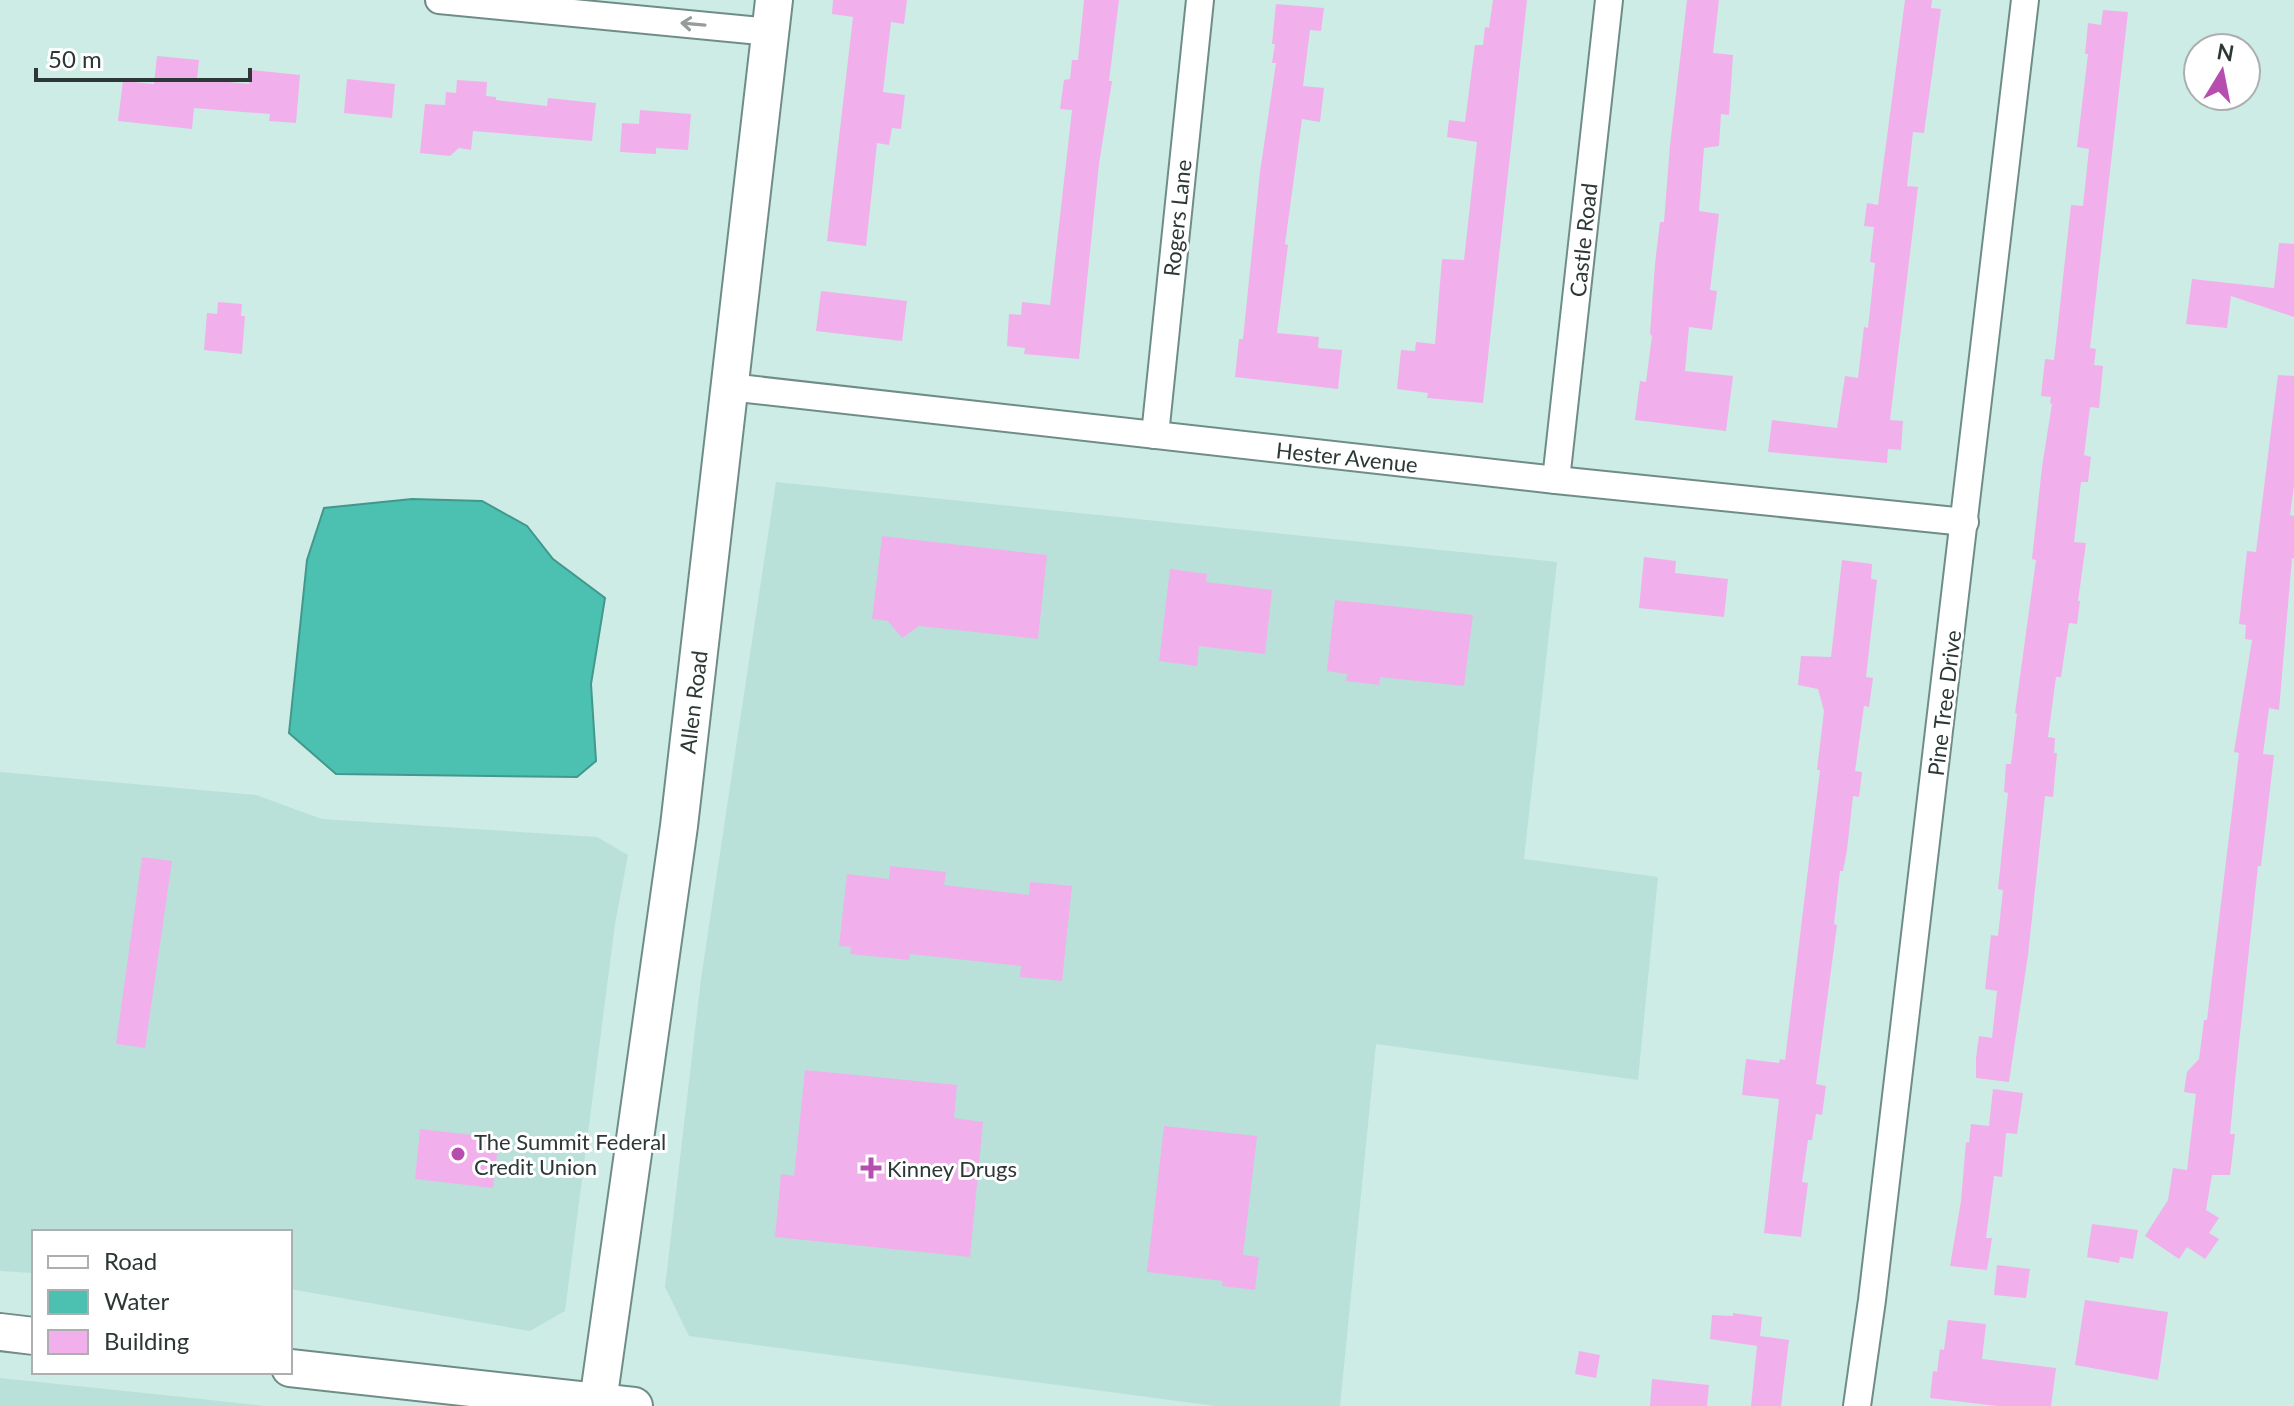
<svg xmlns="http://www.w3.org/2000/svg" width="2294" height="1406" viewBox="0 0 2294 1406" font-family="Lato,sans-serif">
	<style>
		.built { fill: #b9e1d9 }
		.water { fill: #4cc1b1; stroke: #42988c; stroke-width: 2 }
		.building { fill: #f1b0eb }
		.lines { fill: none; stroke-linecap: round; stroke-linejoin: round }
		.street-casing { stroke: #708c87; stroke-width: 30 }
		.secondary-casing { stroke: #708c87; stroke-width: 40 }
		.street { stroke: #fff; stroke-width: 26 }
		.secondary { stroke: #fff; stroke-width: 36 }
		.oneway { stroke: #969c9a }
		.poi-dot { fill: #b64daf; stroke: #fff; stroke-width: 3 }
		.labels { text-anchor: middle; dominant-baseline: central; stroke-width: 6; stroke-linejoin: round; paint-order: stroke }
		.street-label { font-size: 22px; fill: #2c3836; stroke: #fff }
		.poi-label { font-size: 22px; fill: #2c3836; stroke: #fff; text-anchor: start }
	</style>
	<rect width="100%" height="100%" fill="#cdece6"/>
	<!-- built -->
	<g class="built">
		<path d="M 776,482 L 1557,562 L 1524,859 L 1658,877 L 1638,1080 L 1376,1044 L 1340,1406 L 1215,1406 L 689,1336 L 665,1287 L 701,979 Z"/>
		<path d="M 0,772 L 256,795 L 322,819 L 597,837 L 628,855 L 615,924 L 565,1311 L 530,1331 L 290,1289 L 290,1232 L 34,1232 L 34,1273 L 0,1271 Z"/>
		<path d="M 0,1378 L 183,1397 L 266,1406 L 0,1406 Z"/>
	</g>
	<!-- water -->
	<path class="water" d="M 412,499 L 482,501 L 527,526 L 553,559 L 605,598 L 591,684 L 596,761 L 577,777 L 336,774 L 289,733 L 307,560 L 324,508 Z"/>
	<!-- building -->
	<g class="building">
		<path d="M 833,0 L 907,0 L 904,24 L 891,22 L 883,92 L 905,95 L 901,129 L 892,128 L 889,145 L 877,143 L 866,246 L 827,241 L 853,17 L 832,14 Z"/>
		<path d="M 1084,0 L 1119,0 L 1109,81 L 1112,81 L 1099,164 L 1079,359 L 1024,354 L 1025,348 L 1007,346 L 1009,314 L 1021,315 L 1022,302 L 1050,305 L 1072,110 L 1060,109 L 1064,80 L 1070,79 L 1072,60 L 1078,60 Z"/>
		<path d="M 1493,0 L 1527,0 L 1483,403 L 1427,398 L 1428,393 L 1397,389 L 1401,350 L 1415,351 L 1416,342 L 1435,344 L 1442,259 L 1464,260 L 1477,142 L 1447,137 L 1449,120 L 1465,122 L 1475,45 L 1483,45 L 1485,27 L 1489,28 Z"/>
		<path d="M 1687,0 L 1719,0 L 1713,53 L 1733,55 L 1729,115 L 1721,114 L 1719,146 L 1704,148 L 1699,211 L 1719,214 L 1710,290 L 1717,291 L 1712,330 L 1689,327 L 1685,371 L 1733,376 L 1726,431 L 1635,420 L 1640,381 L 1646,382 L 1652,336 L 1650,334 L 1655,264 L 1660,222 L 1664,222 L 1670,145 Z"/>
		<path d="M 1905,0 L 1932,0 L 1931,8 L 1941,9 L 1924,133 L 1913,132 L 1907,186 L 1918,187 L 1890,420 L 1903,421 L 1901,450 L 1888,449 L 1887,463 L 1768,452 L 1772,420 L 1837,428 L 1845,376 L 1858,378 L 1864,327 L 1868,328 L 1875,263 L 1870,262 L 1874,227 L 1864,226 L 1867,203 L 1878,205 Z"/>
		<path d="M 1276,4 L 1324,8 L 1321,31 L 1310,30 L 1303,86 L 1324,88 L 1320,122 L 1302,119 L 1285,244 L 1288,245 L 1277,333 L 1319,337 L 1318,348 L 1342,350 L 1338,389 L 1235,377 L 1239,339 L 1243,339 L 1260,172 L 1276,63 L 1272,63 L 1275,44 L 1272,44 Z"/>
		<path d="M 2103,10 L 2128,12 L 2090,348 L 2096,349 L 2094,365 L 2103,366 L 2099,408 L 2090,407 L 2084,455 L 2091,457 L 2088,482 L 2081,482 L 2074,542 L 2086,543 L 2078,601 L 2080,601 L 2077,624 L 2069,623 L 2061,677 L 2056,677 L 2048,737 L 2055,738 L 2054,753 L 2057,753 L 2053,797 L 2045,796 L 2028,955 L 2009,1082 L 1976,1078 L 1976,1058 L 1979,1036 L 1992,1038 L 1997,991 L 1985,989 L 1991,935 L 1998,936 L 2003,890 L 1998,889 L 2008,793 L 2004,792 L 2006,764 L 2011,764 L 2017,714 L 2015,713 L 2036,560 L 2032,559 L 2042,467 L 2052,404 L 2050,403 L 2051,397 L 2041,396 L 2045,359 L 2054,360 L 2071,205 L 2083,206 L 2089,149 L 2077,147 L 2088,54 L 2085,54 L 2088,23 L 2101,25 Z"/>
		<path d="M 157,56 L 199,60 L 197,79 L 249,84 L 251,70 L 300,75 L 296,123 L 269,121 L 270,114 L 194,108 L 192,129 L 118,121 L 123,81 L 154,84 Z"/>
		<path d="M 347,79 L 395,84 L 392,118 L 344,113 Z"/>
		<path d="M 457,80 L 487,82 L 486,96 L 496,97 L 496,100 L 547,106 L 548,98 L 596,103 L 592,141 L 473,131 L 471,150 L 459,148 L 450,156 L 420,153 L 425,104 L 445,105 L 446,92 L 456,93 Z"/>
		<path d="M 640,110 L 691,114 L 688,150 L 656,148 L 656,154 L 620,152 L 622,123 L 639,124 Z"/>
		<path d="M 2279,243 L 2294,244 L 2294,317 L 2231,296 L 2227,328 L 2186,324 L 2192,279 L 2274,288 Z"/>
		<path d="M 821,291 L 907,301 L 902,341 L 816,331 Z"/>
		<path d="M 218,302 L 242,304 L 241,316 L 245,316 L 242,354 L 204,350 L 207,313 L 217,314 Z"/>
		<path d="M 2278,375 L 2294,376 L 2294,485 L 2290,515 L 2294,516 L 2294,559 L 2292,558 L 2279,710 L 2269,708 L 2263,754 L 2274,755 L 2261,866 L 2258,866 L 2236,1071 L 2230,1134 L 2235,1134 L 2230,1175 L 2212,1175 L 2206,1210 L 2219,1218 L 2209,1233 L 2219,1239 L 2205,1259 L 2187,1247 L 2179,1259 L 2145,1236 L 2168,1200 L 2173,1168 L 2187,1170 L 2196,1094 L 2184,1092 L 2187,1072 L 2199,1059 L 2204,1020 L 2207,1020 L 2239,753 L 2234,752 L 2252,640 L 2245,639 L 2246,625 L 2239,624 L 2247,551 L 2256,552 Z"/>
		<path d="M 882,536 L 1047,555 L 1038,639 L 919,626 L 902,638 L 888,621 L 872,619 Z"/>
		<path d="M 1644,557 L 1676,561 L 1675,573 L 1728,579 L 1724,617 L 1639,608 Z"/>
		<path d="M 1842,560 L 1872,564 L 1871,579 L 1877,580 L 1866,677 L 1873,678 L 1869,707 L 1864,706 L 1855,771 L 1862,772 L 1859,797 L 1853,796 L 1847,850 L 1843,871 L 1840,871 L 1834,924 L 1837,925 L 1816,1084 L 1826,1086 L 1822,1115 L 1816,1114 L 1812,1140 L 1808,1140 L 1802,1182 L 1808,1183 L 1801,1237 L 1764,1233 L 1779,1099 L 1742,1095 L 1746,1059 L 1779,1063 L 1780,1059 L 1785,1060 L 1820,770 L 1817,770 L 1824,711 L 1818,689 L 1798,685 L 1801,656 L 1831,657 Z"/>
		<path d="M 1170,569 L 1207,574 L 1206,582 L 1272,590 L 1265,654 L 1199,646 L 1197,666 L 1159,661 Z"/>
		<path d="M 1335,600 L 1473,615 L 1464,686 L 1380,677 L 1379,685 L 1346,681 L 1347,674 L 1327,671 Z"/>
		<path d="M 142,857 L 172,861 L 145,1048 L 116,1044 Z"/>
		<path d="M 890,866 L 946,872 L 944,885 L 1029,895 L 1030,882 L 1072,886 L 1062,981 L 1020,977 L 1021,966 L 910,954 L 909,960 L 850,954 L 851,947 L 839,946 L 847,874 L 889,879 Z"/>
		<path d="M 805,1070 L 957,1085 L 954,1118 L 983,1122 L 970,1257 L 775,1237 L 781,1174 L 794,1176 Z"/>
		<path d="M 1993,1089 L 2023,1093 L 2017,1134 L 2006,1133 L 2002,1177 L 1994,1176 L 1986,1238 L 1992,1238 L 1987,1270 L 1950,1266 L 1961,1201 L 1966,1142 L 1969,1143 L 1971,1124 L 1989,1126 Z"/>
		<path d="M 1164,1126 L 1257,1136 L 1243,1255 L 1259,1257 L 1255,1290 L 1222,1286 L 1223,1281 L 1147,1272 Z"/>
		<path d="M 420,1129 L 499,1138 L 493,1188 L 415,1179 Z"/>
		<path d="M 2092,1224 L 2138,1230 L 2133,1259 L 2120,1257 L 2119,1263 L 2087,1257 Z"/>
		<path d="M 1997,1265 L 2030,1269 L 2026,1298 L 1994,1295 Z"/>
		<path d="M 2085,1300 L 2168,1312 L 2158,1380 L 2075,1365 Z"/>
		<path d="M 1733,1313 L 1762,1317 L 1760,1336 L 1789,1340 L 1781,1406 L 1751,1406 L 1757,1346 L 1710,1339 L 1712,1315 L 1733,1316 Z"/>
		<path d="M 1948,1320 L 1986,1324 L 1982,1359 L 2056,1368 L 2051,1406 L 1998,1406 L 1930,1398 L 1933,1371 L 1937,1372 L 1940,1349 L 1944,1350 Z"/>
		<path d="M 1579,1351 L 1600,1355 L 1596,1378 L 1575,1374 Z"/>
		<path d="M 1652,1379 L 1709,1385 L 1707,1406 L 1650,1406 Z"/>
	</g>
	<g class="lines">
		<defs>
			<g id="street">
				<path d="M 439,0 L 770,32"/>
				<path d="M 729,387 L 1556,480 L 1965,522"/>
				<path d="M 1155,435 L 1200,0"/>
				<path d="M 1556,480 L 1609,0"/>
				<path d="M 1857,1406 L 1872,1300 L 2025,0"/>
			</g>
			<g id="secondary">
				<path d="M 0,1332 L 34,1336"/>
				<path d="M 290,1368 L 634,1406"/>
				<path d="M 598,1402 L 679,826 L 774,0"/>
			</g>
		</defs>
		<!-- street casing -->
		<use href="#street" class="street-casing"/>
		<!-- secondary casing -->
		<use href="#secondary" class="secondary-casing"/>
		<!-- street -->
		<use href="#street" class="street"/>
		<!-- secondary -->
		<use href="#secondary" class="secondary"/>
	</g>
	<!-- one-way arrows -->
	<defs><path id="oneway-shaft" d="M-6 0H5M1.5-3L5.5 0L1.5 3" fill="none" stroke-width="1.6" stroke-linecap="round" stroke-linejoin="round" transform="scale(2)"/></defs>
	<use class="oneway" href="#oneway-shaft" transform="translate(693 24) rotate(-175)"/>
	<!-- markers -->
	<g class="poi-dot">
		<circle cx="458" cy="1154" r="8"/>
		<path d="M867 1156h8v8h8v8h-8v8h-8v-8h-8v-8h8z"/>
	</g>
	<g class="labels">
		<!-- street labels -->
		<g class="street-label">
			<text transform="translate(1177 218) rotate(-84)">Rogers Lane</text>
			<text transform="translate(1583 240) rotate(-84)">Castle Road</text>
			<text transform="translate(1347 457) rotate(6)">Hester Avenue</text>
			<text transform="translate(693 702) rotate(-83)">Allen Road</text>
			<text transform="translate(1944 703) rotate(-83)">Pine Tree Drive</text>
		</g>
		<!-- poi labels -->
		<g class="poi-label">
			<text x="474" y="1141">The Summit Federal<tspan x="474" dy="25">Credit Union</tspan></text>
			<text x="887" y="1168">Kinney Drugs</text>
		</g>
	</g>
	<!-- legend -->
	<rect x="32" y="1230" width="260" height="144" fill="#ffffff" stroke="#abafaf" stroke-width="2"/>
	<rect x="48" y="1256" width="40" height="12" fill="#ffffff" stroke="#abafaf" stroke-width="2"/>
	<text x="104" y="1270" font-size="24" fill="#2c3836">Road</text>
	<rect x="48" y="1290" width="40" height="24" fill="#4cc1b1" stroke="#abafaf" stroke-width="2"/>
	<text x="104" y="1310" font-size="24" fill="#2c3836">Water</text>
	<rect x="48" y="1330" width="40" height="24" fill="#f1b0eb" stroke="#abafaf" stroke-width="2"/>
	<text x="104" y="1350" font-size="24" fill="#2c3836">Building</text>
	<!-- north arrow -->
	<g transform="translate(2222 72) rotate(10)"><circle r="38" fill="#ffffff" stroke="#abafaf" stroke-width="2"/>
	<path d="M0-6L14 30L0 20L-14 30Z" fill="#b64daf"/>
	<text y="-12" font-size="22" font-weight="bold" text-anchor="middle" fill="#2c3836">N</text>
	</g>
	<!-- scale -->
	<path d="M36 68v12h214v-12" fill="none" stroke="#2c3836" stroke-width="4"/>
	<text x="48" y="68" font-size="24" fill="#2c3836" stroke="#ffffff" stroke-width="6" paint-order="stroke">50 m</text>
</svg>
